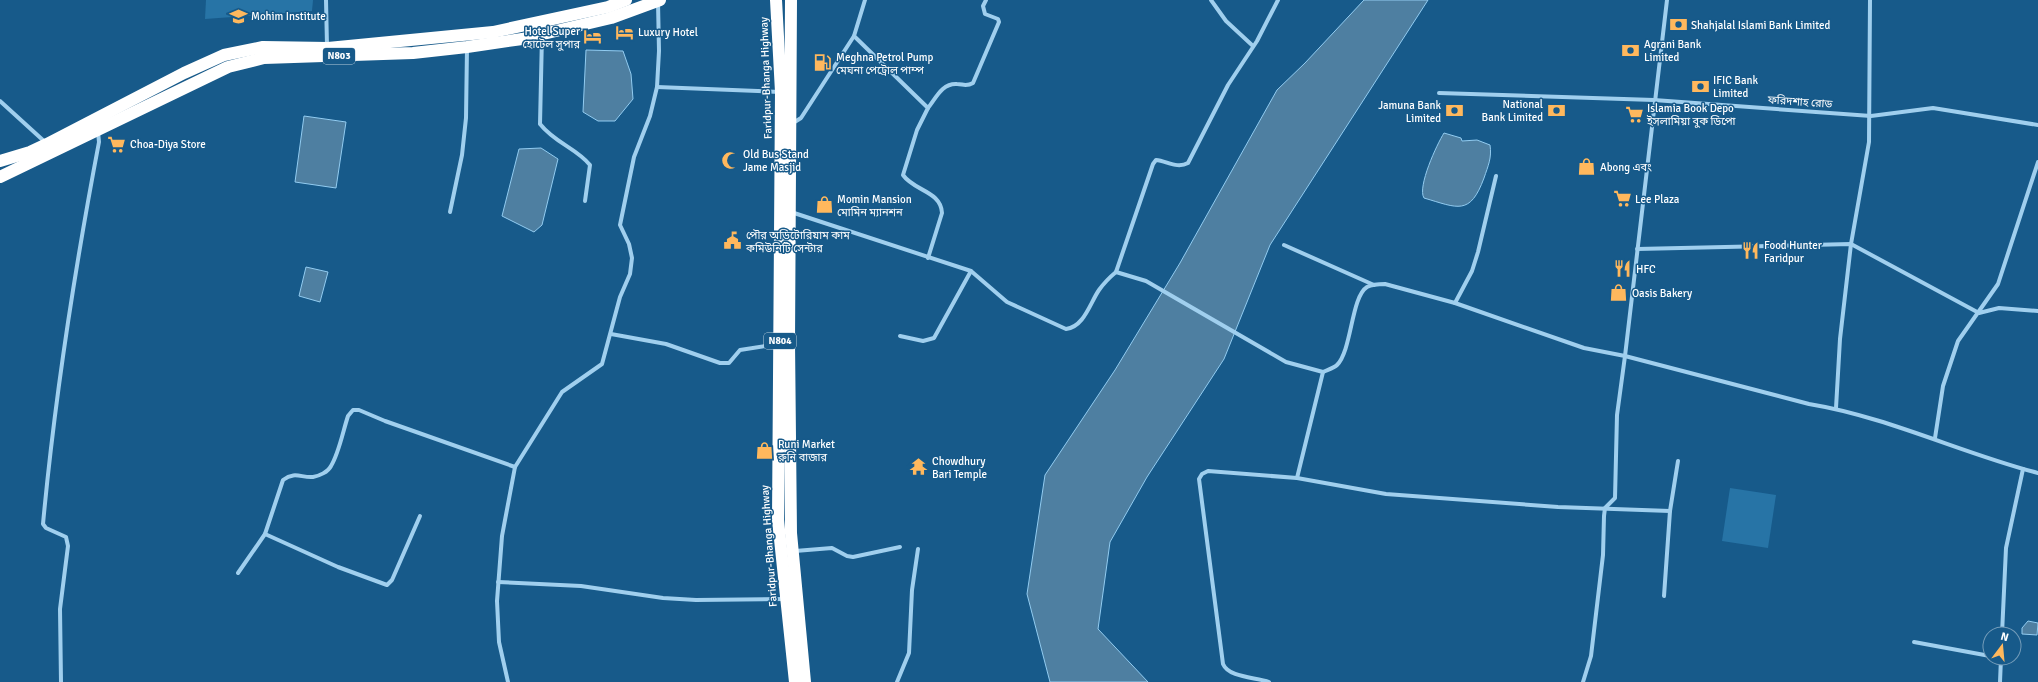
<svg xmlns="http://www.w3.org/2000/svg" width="2038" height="682" viewBox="0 0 2038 682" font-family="Signika,'Noto Sans Bengali',sans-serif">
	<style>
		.green { fill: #2774a6 }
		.water { fill: #4e7fa1; stroke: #92ccf1 }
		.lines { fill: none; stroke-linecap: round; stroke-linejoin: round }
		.street { stroke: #a0cfee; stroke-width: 4 }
		.highway { stroke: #fff; stroke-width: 12 }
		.labels { text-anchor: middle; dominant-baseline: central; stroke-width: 3; stroke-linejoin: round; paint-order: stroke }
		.shield { fill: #175a8a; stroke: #b9cedc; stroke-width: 1 }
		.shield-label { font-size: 10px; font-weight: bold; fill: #fff }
		.poi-label { font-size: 11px; fill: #fff; stroke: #175a8a; text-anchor: start }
		.street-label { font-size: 11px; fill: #fff; stroke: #175a8a }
	</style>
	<rect width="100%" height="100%" fill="#175a8a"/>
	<!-- green -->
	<g class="green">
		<path d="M 206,0 L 313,0 L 312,11 L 205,19 Z"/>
		<path d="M 1730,488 L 1776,495 L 1768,548 L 1722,541 Z"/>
	</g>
	<!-- water -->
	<g class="water">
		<path d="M 1364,0 L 1428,0 L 1270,245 L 1224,359 L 1147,477 L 1110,542 L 1098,629 L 1148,682 L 1050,682 L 1027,594 L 1045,475 L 1115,370 L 1180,263 L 1277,90 L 1305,63 Z"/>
		<path d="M 586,50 L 623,51 L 631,74 L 633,99 L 615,121 L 598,121 L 583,112 Z"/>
		<path d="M 304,116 L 346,122 L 336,188 L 295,182 Z"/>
		<path d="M 1444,133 L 1461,138 L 1462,141 L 1477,140 L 1490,145 C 1492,158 1488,166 1484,178 C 1470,216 1458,208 1424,198 C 1417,187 1437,144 1444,133 Z"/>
		<path d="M 541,148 L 558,159 L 542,225 L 534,232 L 502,216 L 519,149 Z"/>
		<path d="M 306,267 L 328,272 L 320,302 L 299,296 Z"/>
		<path d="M 2028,621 L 2038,623 L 2037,635 L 2022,634 L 2022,628 Z"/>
	</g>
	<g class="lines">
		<!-- street -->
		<g class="street">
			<path d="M 326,0 L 327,46"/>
			<path d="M 865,0 L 854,36 L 928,108 L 917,130 L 903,175 C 914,191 941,191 942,213 L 928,258"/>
			<path d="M 1211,0 L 1226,21 L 1253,46"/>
			<path d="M 1667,0 L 1625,356 L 1809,404 C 1888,417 1961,453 2038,473"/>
			<path d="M 542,35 L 540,124 C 555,143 576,148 590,165 L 585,201"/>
			<path d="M 657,87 L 780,92"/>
			<path d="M 1439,93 L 1654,100 L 1871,116 L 1933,108 L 2038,125"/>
			<path d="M 0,101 L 45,142"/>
			<path d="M 928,108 C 936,98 942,83 957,84 C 963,84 966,87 973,83 L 999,22 L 998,19 L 985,14 L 983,6 L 986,0"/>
			<path d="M 793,123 L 801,118 L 854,36"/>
			<path d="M 450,212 L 462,155 L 466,118 L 467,48"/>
			<path d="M 791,212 L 971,271 L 1007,302 L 1066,329 C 1084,327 1090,303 1099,290 C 1104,283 1110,277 1116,272 L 1146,281 L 1286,362 L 1323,372"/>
			<path d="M 1284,245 L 1374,285"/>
			<path d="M 1637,249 L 1851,244 L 1979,313 L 1999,308 L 2038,311"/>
			<path d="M 1116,272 L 1153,164 L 1156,160 C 1167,161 1177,169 1188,163 L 1228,85 L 1257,41 L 1278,0"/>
			<path d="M 1455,303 L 1472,271 L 1478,252 L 1496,176"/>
			<path d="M 611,334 L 666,344 L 720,363 L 729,363 L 740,350 L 778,344"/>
			<path d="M 900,336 L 923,341 L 934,338 L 971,271"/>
			<path d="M 1836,408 L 1840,339 L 1851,244 L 1869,142 L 1870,0"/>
			<path d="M 1935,438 L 1943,386 L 1958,341 L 1998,284 L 2038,162"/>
			<path d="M 1297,478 L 1323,372 C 1327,370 1334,368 1337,365 C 1352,350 1351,297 1367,287 C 1373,284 1379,284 1385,284 L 1455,303 L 1584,348 L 1625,356 L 1617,415 L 1615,498 L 1605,508 L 1604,516 L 1603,555 L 1591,656 L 1583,682"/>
			<path d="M 265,534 L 338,567 L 387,585 L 392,580 L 420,516"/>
			<path d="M 795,551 L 832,548 L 847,556 L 853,557 L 900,547"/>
			<path d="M 238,573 L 265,534 L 283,480 C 295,471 301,478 313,477 C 319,476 328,472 331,466 C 339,453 343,431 348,416 L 353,410 L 359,410 L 385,421 L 515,467"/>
			<path d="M 498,582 L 581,586 L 663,598 L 696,600 L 785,599"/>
			<path d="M 1664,596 L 1670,511 L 1678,461"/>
			<path d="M 2002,634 L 2006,548 L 2023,469"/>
			<path d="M 1914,642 L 1990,656"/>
			<path d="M 61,682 L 60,609 L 68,546 L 66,537 L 46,528 L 43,524 C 55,395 75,268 99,142 L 98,132"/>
			<path d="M 508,682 L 499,642 L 497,601 L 502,536 L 515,467 L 562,392 L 602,364 L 620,297 L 630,274 L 632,258 L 629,244 L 620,225 L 634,157 L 650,116 L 657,87 L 659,51 L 658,2"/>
			<path d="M 897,682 L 909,653 L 912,590 L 918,549"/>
			<path d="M 1269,682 C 1256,677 1229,678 1223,664 L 1199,479 L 1202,474 L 1208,471 L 1297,478 L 1386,494 L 1558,507 L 1670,511"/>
			<path d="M 2000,682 L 2001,658"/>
		</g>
		<!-- highway -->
		<g class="highway">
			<path d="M 776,0 L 781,92 L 778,520 L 795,682"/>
			<path d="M 791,0 L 789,342 L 791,533 L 805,682"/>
			<path d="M 0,161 L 30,152 L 47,144 L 184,73 L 224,55 L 263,47 L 328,48 L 493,32 L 608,7 L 626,0"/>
			<path d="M 0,177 L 228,67 L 264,58 L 413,53 L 467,47 L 522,39 L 611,18 L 660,0"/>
		</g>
	</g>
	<!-- icons -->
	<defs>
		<symbol id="school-bare" viewBox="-9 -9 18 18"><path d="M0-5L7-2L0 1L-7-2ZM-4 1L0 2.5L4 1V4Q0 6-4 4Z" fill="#ffb85d" stroke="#175a8a" stroke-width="2.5" paint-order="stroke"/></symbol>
		<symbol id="bank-bare" viewBox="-9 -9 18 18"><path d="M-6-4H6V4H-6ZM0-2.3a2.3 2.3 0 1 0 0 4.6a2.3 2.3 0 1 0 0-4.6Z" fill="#ffb85d" stroke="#175a8a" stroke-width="2.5" paint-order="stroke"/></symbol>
		<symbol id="hotel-bare" viewBox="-9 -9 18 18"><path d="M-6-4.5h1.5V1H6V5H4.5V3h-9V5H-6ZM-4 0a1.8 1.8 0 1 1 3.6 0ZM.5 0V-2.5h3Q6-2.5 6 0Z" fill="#ffb85d" stroke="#175a8a" stroke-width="2.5" paint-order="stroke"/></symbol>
		<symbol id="fuel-bare" viewBox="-9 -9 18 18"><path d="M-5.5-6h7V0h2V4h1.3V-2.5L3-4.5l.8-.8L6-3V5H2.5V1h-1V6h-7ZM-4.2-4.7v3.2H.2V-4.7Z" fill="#ffb85d" stroke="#175a8a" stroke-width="2.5" paint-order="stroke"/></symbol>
		<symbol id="supermarket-bare" viewBox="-9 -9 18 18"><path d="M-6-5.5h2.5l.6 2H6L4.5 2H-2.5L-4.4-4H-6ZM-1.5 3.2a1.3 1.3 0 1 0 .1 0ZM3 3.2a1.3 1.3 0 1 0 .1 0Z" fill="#ffb85d" stroke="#175a8a" stroke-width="2.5" paint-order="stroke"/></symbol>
		<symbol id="mosque-bare" viewBox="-9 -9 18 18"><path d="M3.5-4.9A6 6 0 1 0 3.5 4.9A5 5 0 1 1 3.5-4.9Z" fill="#ffb85d" stroke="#175a8a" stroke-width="2.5" paint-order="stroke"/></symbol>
		<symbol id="shop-bare" viewBox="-9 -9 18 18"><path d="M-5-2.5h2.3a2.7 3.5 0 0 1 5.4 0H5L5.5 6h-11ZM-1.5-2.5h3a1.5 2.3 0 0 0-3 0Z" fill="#ffb85d" stroke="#175a8a" stroke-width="2.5" paint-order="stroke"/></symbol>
		<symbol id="civic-bare" viewBox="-9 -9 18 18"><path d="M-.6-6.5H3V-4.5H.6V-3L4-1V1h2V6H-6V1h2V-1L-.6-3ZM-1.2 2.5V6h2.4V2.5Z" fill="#ffb85d" stroke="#175a8a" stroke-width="2.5" paint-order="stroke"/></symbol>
		<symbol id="restaurant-bare" viewBox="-9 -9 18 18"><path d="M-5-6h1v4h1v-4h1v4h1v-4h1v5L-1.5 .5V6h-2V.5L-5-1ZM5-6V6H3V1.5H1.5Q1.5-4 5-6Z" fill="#ffb85d" stroke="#175a8a" stroke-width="2.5" paint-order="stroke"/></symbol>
		<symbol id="temple-bare" viewBox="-9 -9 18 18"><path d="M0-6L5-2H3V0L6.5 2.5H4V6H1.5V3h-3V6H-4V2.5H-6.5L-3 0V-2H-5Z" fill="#ffb85d" stroke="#175a8a" stroke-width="2.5" paint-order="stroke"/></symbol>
	</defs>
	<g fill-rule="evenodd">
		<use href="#school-bare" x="226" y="4" width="25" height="25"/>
		<use href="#bank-bare" x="1666" y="12" width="25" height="25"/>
		<use href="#hotel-bare" x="612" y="20" width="25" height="25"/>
		<use href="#hotel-bare" x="580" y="24" width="25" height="25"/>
		<use href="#bank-bare" x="1618" y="38" width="25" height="25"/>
		<use href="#fuel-bare" x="810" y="50" width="25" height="25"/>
		<use href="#bank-bare" x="1688" y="74" width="25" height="25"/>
		<use href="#bank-bare" x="1544" y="98" width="25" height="25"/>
		<use href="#bank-bare" x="1442" y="98" width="25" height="25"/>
		<use href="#supermarket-bare" x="1622" y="102" width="25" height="25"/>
		<use href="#supermarket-bare" x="104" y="132" width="25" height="25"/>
		<use href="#mosque-bare" x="718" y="148" width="25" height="25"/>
		<use href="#shop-bare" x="1574" y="154" width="25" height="25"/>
		<use href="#supermarket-bare" x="1610" y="186" width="25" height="25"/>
		<use href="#shop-bare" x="812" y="192" width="25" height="25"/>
		<use href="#civic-bare" x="720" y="228" width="25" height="25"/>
		<use href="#restaurant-bare" x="1738" y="238" width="25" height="25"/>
		<use href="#restaurant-bare" x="1610" y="256" width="25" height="25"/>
		<use href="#shop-bare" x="1606" y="280" width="25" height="25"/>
		<use href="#shop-bare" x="752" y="438" width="25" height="25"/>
		<use href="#temple-bare" x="906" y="454" width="25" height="25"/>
	</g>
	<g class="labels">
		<!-- shield labels -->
		<g class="shield">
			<rect x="323" y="48" width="32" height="16" rx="3"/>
			<rect x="764" y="333" width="32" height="16" rx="3"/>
		</g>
		<g class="shield-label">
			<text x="339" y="56">N803</text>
			<text x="780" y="341">N804</text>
		</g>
		<!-- poi labels -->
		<g class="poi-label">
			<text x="251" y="16">Mohim Institute</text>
			<text x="1691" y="25">Shahjalal Islami Bank Limited</text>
			<text x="580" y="31" text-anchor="end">Hotel Super<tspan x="580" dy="13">হোটেল সুপার</tspan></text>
			<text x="638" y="32">Luxury Hotel</text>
			<text x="1644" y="44">Agrani Bank<tspan x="1644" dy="13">Limited</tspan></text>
			<text x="836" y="57">Meghna Petrol Pump<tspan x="836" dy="13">মেঘনা পেট্রোল পাম্প</tspan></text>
			<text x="1713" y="80">IFIC Bank<tspan x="1713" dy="13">Limited</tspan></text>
			<text x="1543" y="104" text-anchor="end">National<tspan x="1543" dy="13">Bank Limited</tspan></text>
			<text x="1441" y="105" text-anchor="end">Jamuna Bank<tspan x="1441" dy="13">Limited</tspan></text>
			<text x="1647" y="108">Islamia Book Depo<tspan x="1647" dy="13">ইসলামিয়া বুক ডিপো</tspan></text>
			<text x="130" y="144">Choa-Diya Store</text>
			<text x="743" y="154">Old Bus Stand<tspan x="743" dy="13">Jame Masjid</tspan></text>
			<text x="1600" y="167">Abong এবং</text>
			<text x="837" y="199">Momin Mansion<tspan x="837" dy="13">মোমিন ম্যানশন</tspan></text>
			<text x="1635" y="199">Lee Plaza</text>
			<text x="746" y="235">পৌর অডিটোরিয়াম কাম<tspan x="746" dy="13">কমিউনিটি সেন্টার</tspan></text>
			<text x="1764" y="245">Food Hunter<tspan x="1764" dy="13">Faridpur</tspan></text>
			<text x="1636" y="269">HFC</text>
			<text x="1632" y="293">Oasis Bakery</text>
			<text x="778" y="444">Runi Market<tspan x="778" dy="13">রুনি বাজার</tspan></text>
			<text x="932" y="461">Chowdhury<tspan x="932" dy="13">Bari Temple</tspan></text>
		</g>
		<!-- street labels -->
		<g class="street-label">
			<text transform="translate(766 78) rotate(-92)">Faridpur-Bhanga Highway</text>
			<text transform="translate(1800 102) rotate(4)">ফরিদশাহ রোড</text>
			<text transform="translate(769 546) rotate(-94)">Faridpur-Bhanga Highway</text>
		</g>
	</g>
	<!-- north arrow -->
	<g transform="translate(2002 646) rotate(16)"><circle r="19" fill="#175a8a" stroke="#749cb9"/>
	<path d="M0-3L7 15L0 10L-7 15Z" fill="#ffb85d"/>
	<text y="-6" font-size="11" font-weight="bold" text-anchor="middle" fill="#ffffff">N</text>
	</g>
</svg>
